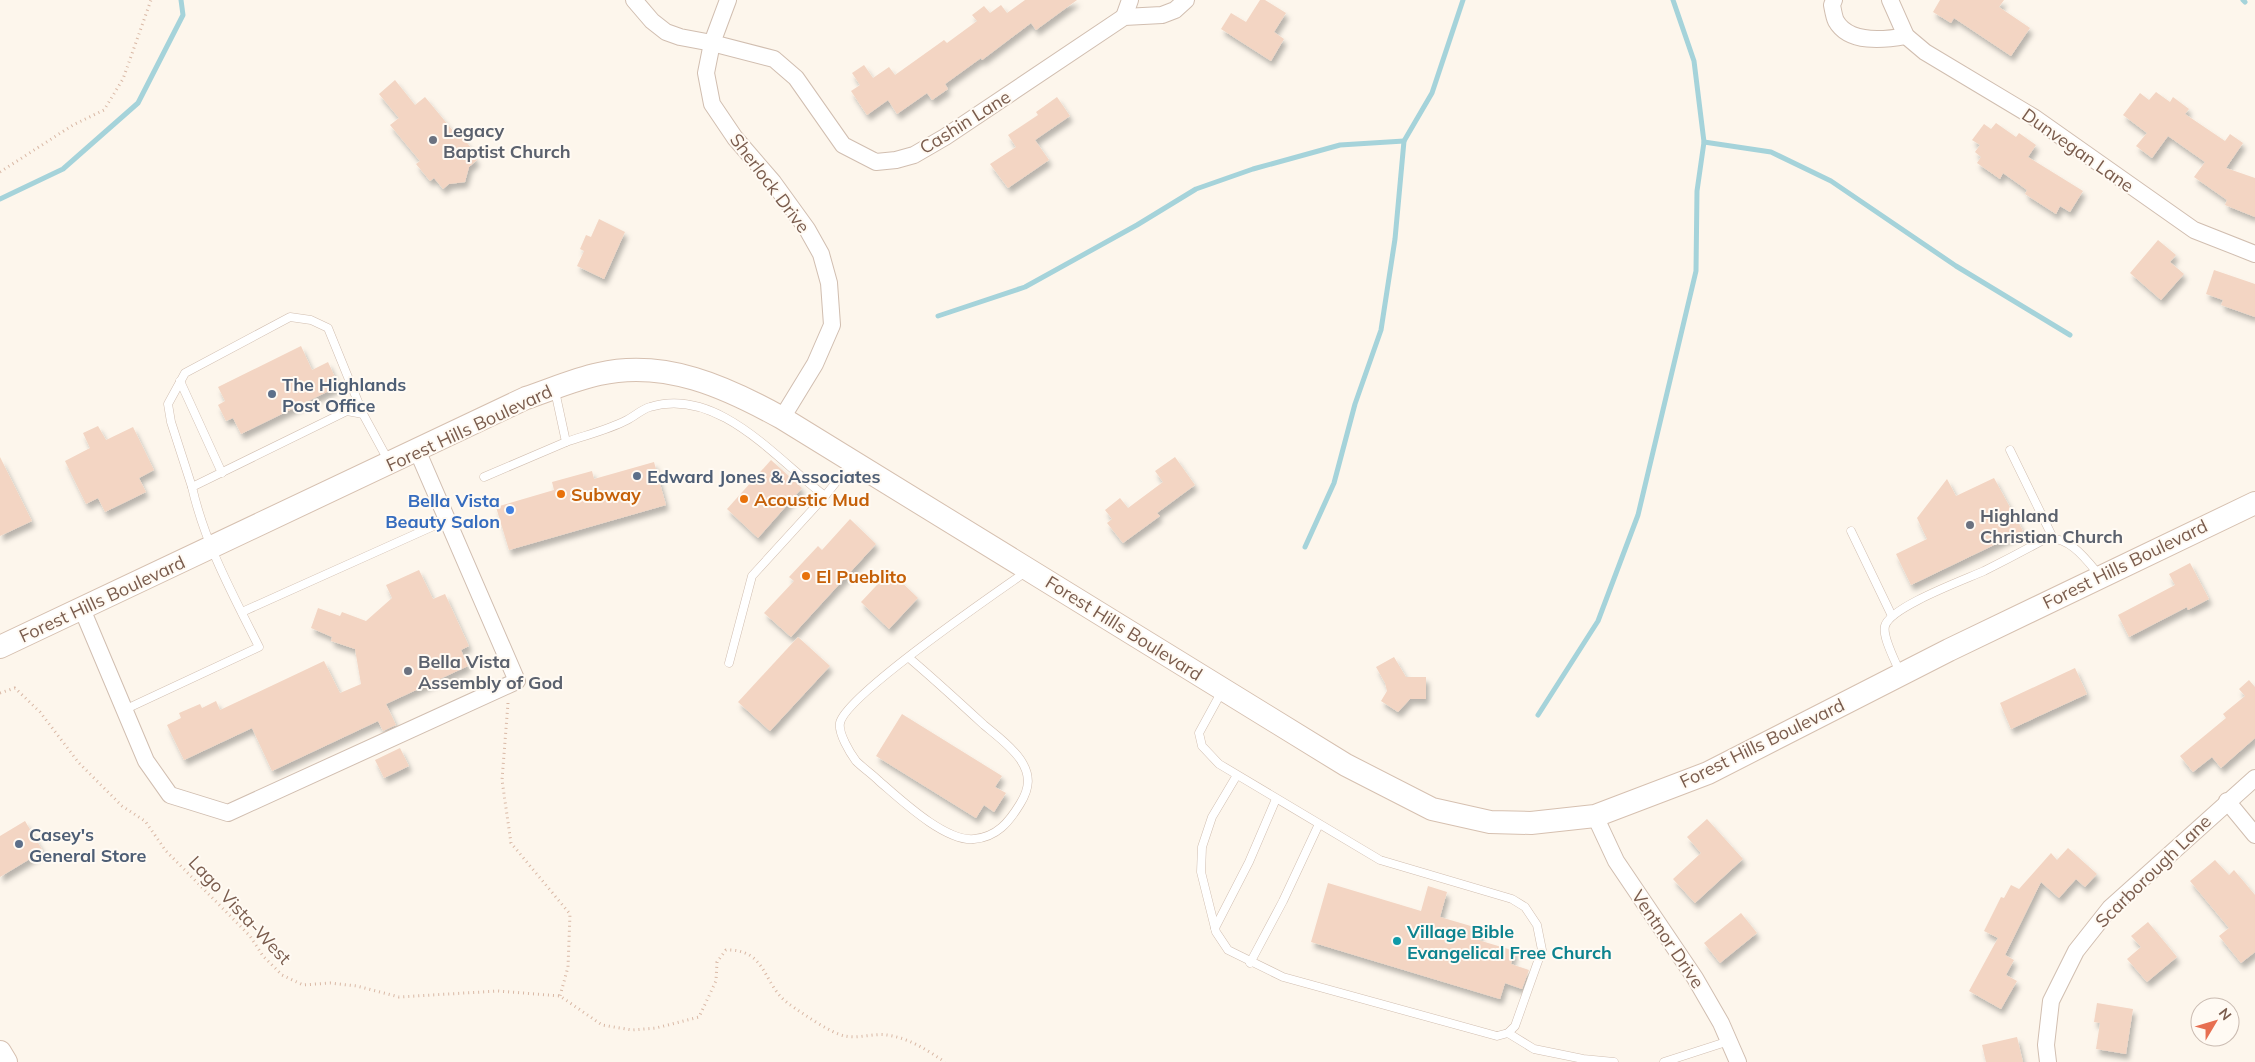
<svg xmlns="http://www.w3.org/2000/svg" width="2255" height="1062" viewBox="0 0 2255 1062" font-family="Mulish,sans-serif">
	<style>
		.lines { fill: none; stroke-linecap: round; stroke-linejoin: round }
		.stream { stroke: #a5d3da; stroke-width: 5 }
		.building { fill: #f3d5c3; filter: url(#shadow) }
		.service-casing { stroke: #d1beb0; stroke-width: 9 }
		.minor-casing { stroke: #d1beb0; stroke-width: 18 }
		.secondary-casing { stroke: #d6c0b0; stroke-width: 24 }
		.path { stroke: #d9b8a5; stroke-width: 3; stroke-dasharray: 1 4; stroke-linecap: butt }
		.service { stroke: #fff; stroke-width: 8 }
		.minor { stroke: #fff; stroke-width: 16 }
		.secondary { stroke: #fff; stroke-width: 22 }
		.worship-dot { fill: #6b7280; stroke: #fffaf3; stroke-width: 2 }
		.service-dot { fill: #5c6f8a; stroke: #fffaf3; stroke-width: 2 }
		.food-dot { fill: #e8710a; stroke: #fffaf3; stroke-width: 2 }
		.shop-dot { fill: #3f7fe0; stroke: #fffaf3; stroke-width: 2 }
		.culture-dot { fill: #0f9aa8; stroke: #fffaf3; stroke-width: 2 }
		.labels { text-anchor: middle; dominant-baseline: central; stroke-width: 4; stroke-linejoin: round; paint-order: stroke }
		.street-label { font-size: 18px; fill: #7a5c4d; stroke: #fffaf3 }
		.worship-label { font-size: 18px; font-weight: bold; fill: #5b616d; stroke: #fffaf3; text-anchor: start }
		.service-label { font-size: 18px; font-weight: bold; fill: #4e5e75; stroke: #fffaf3; text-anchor: start }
		.food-label { font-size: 18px; font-weight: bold; fill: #c56008; stroke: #fffaf3; text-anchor: start }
		.shop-label { font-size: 18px; font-weight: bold; fill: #366cbe; stroke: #fffaf3; text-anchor: end }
		.culture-label { font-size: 18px; font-weight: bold; fill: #0d838f; stroke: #fffaf3; text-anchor: start }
	</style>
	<defs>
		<filter id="shadow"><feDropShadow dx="3" dy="5.5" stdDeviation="2.5" flood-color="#0004"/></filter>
	</defs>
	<rect width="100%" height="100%" fill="#fdf6ec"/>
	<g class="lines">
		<!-- stream -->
		<g class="stream">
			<path d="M 2243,0 L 2245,2"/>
			<path d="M 1704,142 L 1771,152 L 1831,181 L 1956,266 L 2070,335"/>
			<path d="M 0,199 L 63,169 L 138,103 L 183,15 L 181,0"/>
			<path d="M 938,316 L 1025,287 L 1137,225 L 1196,189 L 1253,169 L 1340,145 L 1404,141"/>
			<path d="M 1305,547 L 1334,483 L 1355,404 L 1381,330 L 1395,239 L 1404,141 L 1432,93 L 1463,0"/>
			<path d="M 1538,715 L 1598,621 L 1638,515 L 1696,271 L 1697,191 L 1704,142 L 1694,61 L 1673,0"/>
		</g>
	</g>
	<!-- building -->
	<g class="building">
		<path d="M 1025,0 L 1077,0 L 1036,30 L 1031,23 L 982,60 L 981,58 L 945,84 L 948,89 L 932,100 L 927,93 L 897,114 L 888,100 L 867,115 L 851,91 L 860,85 L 852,73 L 864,65 L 873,78 L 889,67 L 895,75 L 944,40 L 947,43 L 977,21 L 972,15 L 984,6 L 990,13 L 1001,5 L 1007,13 Z"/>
		<path d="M 1260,0 L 1265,0 L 1286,13 L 1274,32 L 1284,39 L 1271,61 L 1221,29 L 1231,13 L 1246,22 Z"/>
		<path d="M 1940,0 L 2004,0 L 1999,7 L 2030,28 L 2011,56 L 1954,18 L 1951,23 L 1933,12 Z"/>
		<path d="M 395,80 L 415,105 L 425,97 L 454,132 L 457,130 L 471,148 L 469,150 L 477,160 L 469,167 L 465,182 L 449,184 L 443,189 L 434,178 L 430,181 L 416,164 L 420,161 L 390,125 L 399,118 L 379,94 Z"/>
		<path d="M 2156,92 L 2170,102 L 2173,97 L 2189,109 L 2185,114 L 2225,141 L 2230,134 L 2243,143 L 2226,168 L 2255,178 L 2255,217 L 2225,205 L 2227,200 L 2194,177 L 2205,162 L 2168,136 L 2152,158 L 2136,146 L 2147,133 L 2123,115 L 2140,93 L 2149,100 Z"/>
		<path d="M 1057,97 L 1070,116 L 1035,140 L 1049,160 L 1008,188 L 990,164 L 1016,147 L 1008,135 L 1038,115 L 1036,112 Z"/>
		<path d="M 1996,123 L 2016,137 L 2019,133 L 2036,145 L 2028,157 L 2083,191 L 2070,212 L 2060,206 L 2056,214 L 2025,194 L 2027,190 L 2003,173 L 2000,179 L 1977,163 L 1981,157 L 1975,152 L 1980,145 L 1972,140 L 1984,124 L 1991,129 Z"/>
		<path d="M 599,219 L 625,232 L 604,279 L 577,266 L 584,251 L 580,249 L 586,235 L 591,237 Z"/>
		<path d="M 2158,240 L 2176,255 L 2170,262 L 2184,274 L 2161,300 L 2130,273 Z"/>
		<path d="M 2214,270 L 2255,284 L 2255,317 L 2221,305 L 2223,300 L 2206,294 Z"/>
		<path d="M 301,346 L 312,370 L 328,362 L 339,386 L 241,434 L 233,418 L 226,421 L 218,405 L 225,401 L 218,387 Z"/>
		<path d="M 98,426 L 106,440 L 133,427 L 154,470 L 139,478 L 146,492 L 105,512 L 98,498 L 86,504 L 65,461 L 90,448 L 83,433 Z"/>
		<path d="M 0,457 L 32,521 L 0,536 Z"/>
		<path d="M 1175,457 L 1195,485 L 1157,513 L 1160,516 L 1123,543 L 1107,523 L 1112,519 L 1105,510 L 1120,498 L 1128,508 L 1163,482 L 1155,471 Z"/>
		<path d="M 771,460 L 802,488 L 758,538 L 727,509 Z"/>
		<path d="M 654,462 L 666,505 L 509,550 L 496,507 L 554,490 L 552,482 L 592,471 L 594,479 Z"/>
		<path d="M 1994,478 L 2023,531 L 1911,585 L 1896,554 L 1927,539 L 1917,518 L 1947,479 L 1956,496 Z"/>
		<path d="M 850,519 L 876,544 L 791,637 L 764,613 L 794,581 L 789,577 L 818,546 L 822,550 Z"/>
		<path d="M 2190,563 L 2209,599 L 2188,610 L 2187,607 L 2129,637 L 2118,615 L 2175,585 L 2169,574 Z"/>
		<path d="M 419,570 L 433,599 L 445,594 L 469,646 L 461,650 L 468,666 L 386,704 L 396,725 L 383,731 L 378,721 L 272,771 L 252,728 L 184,760 L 167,725 L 181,718 L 179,713 L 200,704 L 202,708 L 216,701 L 220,710 L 324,661 L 340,693 L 361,684 L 355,649 L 331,641 L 332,637 L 311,628 L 318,608 L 340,616 L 342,612 L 366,621 L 392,598 L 386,585 Z"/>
		<path d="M 890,571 L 918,598 L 889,629 L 861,602 Z"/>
		<path d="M 798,637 L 830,666 L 770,731 L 738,702 Z"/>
		<path d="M 1394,657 L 1406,677 L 1426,677 L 1426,699 L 1410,699 L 1398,712 L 1381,701 L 1387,691 L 1385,683 L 1376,667 Z"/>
		<path d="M 2075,668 L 2087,694 L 2011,729 L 2000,703 Z"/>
		<path d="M 2249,680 L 2255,687 L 2255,738 L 2221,768 L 2212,757 L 2193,772 L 2180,756 L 2226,718 L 2223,714 L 2245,696 L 2239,689 Z"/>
		<path d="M 902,714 L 1002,776 L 995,787 L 1006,793 L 994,812 L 984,805 L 976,818 L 876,756 Z"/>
		<path d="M 400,748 L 409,766 L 384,778 L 375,760 Z"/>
		<path d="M 1707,819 L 1743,859 L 1695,903 L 1673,879 L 1701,853 L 1687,837 Z"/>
		<path d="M 25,821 L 43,851 L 0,877 L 0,836 Z"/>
		<path d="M 2068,848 L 2097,874 L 2085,887 L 2076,879 L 2059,898 L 2041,882 L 2005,955 L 2014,960 L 2006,975 L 2017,981 L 2001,1009 L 1969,991 L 1998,938 L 1984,931 L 2001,897 L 2004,898 L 2011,885 L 2019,889 L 2051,853 L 2057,860 Z"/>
		<path d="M 2215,860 L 2229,875 L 2234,870 L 2255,895 L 2255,952 L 2241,963 L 2219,936 L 2229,928 L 2190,881 Z"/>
		<path d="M 1328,883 L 1421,911 L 1428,886 L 1447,892 L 1440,917 L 1481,929 L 1478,940 L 1515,951 L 1511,964 L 1529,970 L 1522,989 L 1505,983 L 1500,999 L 1311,942 Z"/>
		<path d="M 1741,913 L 1757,933 L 1720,963 L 1704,943 Z"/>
		<path d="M 2148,922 L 2177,957 L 2147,982 L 2127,959 L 2141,947 L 2131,936 Z"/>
		<path d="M 2097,1003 L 2133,1009 L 2126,1054 L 2096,1049 L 2100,1023 L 2094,1022 Z"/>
		<path d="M 2017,1037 L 2023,1062 L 1986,1062 L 1982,1045 Z"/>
	</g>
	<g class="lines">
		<defs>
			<g id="service">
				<path d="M 180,381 L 222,473"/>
				<path d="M 566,442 C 586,435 608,430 627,420 C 635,416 642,409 650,407 C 718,386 777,460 825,496 L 852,462"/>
				<path d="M 2010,450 L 2053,538"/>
				<path d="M 484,477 L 566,442 L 555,391"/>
				<path d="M 192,487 L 171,422 L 168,404 L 185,373 L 290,317 L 311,320 L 328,328 L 363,414"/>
				<path d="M 1851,531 L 1892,616"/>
				<path d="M 242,612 L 447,520"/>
				<path d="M 908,657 C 934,679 959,702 984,725 C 996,735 1011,746 1020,759 C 1031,775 1030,788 1020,804 C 1009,822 997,837 974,839 C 945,842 900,799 879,781 C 872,774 863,768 856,761 C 850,753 838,733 840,723 C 845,696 997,592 1027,571"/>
				<path d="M 729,663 L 752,576 L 825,496"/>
				<path d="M 1900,673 C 1896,662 1882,637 1885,626 C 1890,607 1964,580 1984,571 C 2004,561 2025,550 2045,539 C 2069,535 2086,559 2100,576"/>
				<path d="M 1222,691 L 1199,733 L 1202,746 L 1219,764 L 1380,860 L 1512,899 L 1525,907 L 1537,925 L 1542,950 L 1515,1026 L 1508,1033 L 1497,1036 L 1283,977 L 1228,950 L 1216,932 L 1201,872 L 1202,847 L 1212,817 L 1237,775"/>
				<path d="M 124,710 L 259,647 C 233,595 205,544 192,487 L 347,411 L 363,414 L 388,460"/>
				<path d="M 1215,928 L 1249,862 L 1276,799"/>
				<path d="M 1250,963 L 1283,901 L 1319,824"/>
				<path d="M 1508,1033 L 1534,1049 L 1583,1059 L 1614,1062"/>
				<path d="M 1664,1062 L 1729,1041"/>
			</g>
			<g id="minor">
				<path d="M 634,0 L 652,21 L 666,32 L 680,37 L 712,43 L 774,59 L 796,78 L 843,145 L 876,162 L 896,160 L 914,155 L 945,137 L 1124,17 L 1162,15 L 1175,10 L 1186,0"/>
				<path d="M 728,0 L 712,43 L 706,73 L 712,104 L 735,138 L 773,182 L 807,229 L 821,254 L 829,283 L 832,325 L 815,364 L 782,418"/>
				<path d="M 1834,0 L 1832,5 C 1833,10 1834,17 1836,21 C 1849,44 1884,40 1906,36"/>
				<path d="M 1890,0 L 1906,36 L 1925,52 L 2035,118 L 2194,230 L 2255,254"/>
				<path d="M 1124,17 L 1130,0"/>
				<path d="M 82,609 L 146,761 L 170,795 L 228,813 L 517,681 L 417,450"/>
				<path d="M 2227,801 L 2255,835"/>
				<path d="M 1595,816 L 1616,861 L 1695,978 L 1721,1023 L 1738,1062"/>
				<path d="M 2048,1062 L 2046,1045 L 2051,1001 L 2076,951 L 2110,908 L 2255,778"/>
			</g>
			<g id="secondary">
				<path d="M 0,647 L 526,398 C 550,390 575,379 599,374 C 665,359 726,387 782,418 L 1346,765 L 1432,809 L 1490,822 L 1531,823 L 1595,816 L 1708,773 L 1949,650 L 2255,503"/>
				<path d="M 0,1052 L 6,1062"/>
			</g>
		</defs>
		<!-- service casing -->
		<use href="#service" class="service-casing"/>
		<!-- minor casing -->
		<use href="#minor" class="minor-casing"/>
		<!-- secondary casing -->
		<use href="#secondary" class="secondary-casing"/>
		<!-- path -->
		<g class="path">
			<path d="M 0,172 L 73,125 L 104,110 L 123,79 L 151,0"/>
			<path d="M 0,693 L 15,688 L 40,712 L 79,763 L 122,806 L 145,821 L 166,851 L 250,936 L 263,956 L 282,975 L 303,985 L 330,983 L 357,986 L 399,997 L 498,991 L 560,996 L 602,1025 L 632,1030 L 656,1028 L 699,1017 L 716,981 L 717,962 L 726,950 C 768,949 762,985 789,1004 C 802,1013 830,1033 845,1036 C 858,1039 874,1033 887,1035 C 909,1038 927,1050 945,1062"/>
			<path d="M 508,703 L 502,780 L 511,843 L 570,914 L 568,967 L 560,996"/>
		</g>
		<!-- service -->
		<use href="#service" class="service"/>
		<!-- minor -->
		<use href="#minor" class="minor"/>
		<!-- secondary -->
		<use href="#secondary" class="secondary"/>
	</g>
	<!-- markers -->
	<g class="worship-dot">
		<circle cx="433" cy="140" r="5"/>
		<circle cx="1970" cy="525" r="5"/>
		<circle cx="408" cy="671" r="5"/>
	</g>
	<g class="service-dot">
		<circle cx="272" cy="394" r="5"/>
		<circle cx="637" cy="476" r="5"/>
		<circle cx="19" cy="844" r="5"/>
	</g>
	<g class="food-dot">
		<circle cx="561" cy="494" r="5"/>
		<circle cx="744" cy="499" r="5"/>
		<circle cx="806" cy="576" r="5"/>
	</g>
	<circle class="shop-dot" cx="510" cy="510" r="5"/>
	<circle class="culture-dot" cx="1397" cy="941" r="5"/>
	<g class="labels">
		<!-- street labels -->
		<g class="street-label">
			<text transform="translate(965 122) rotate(-32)">Cashin Lane</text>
			<text transform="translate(2078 150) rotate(35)">Dunvegan Lane</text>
			<text transform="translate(770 183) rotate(53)">Sherlock Drive</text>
			<text transform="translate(469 428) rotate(-25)">Forest Hills Boulevard</text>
			<text transform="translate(2125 564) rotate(-26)">Forest Hills Boulevard</text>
			<text transform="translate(102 599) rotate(-25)">Forest Hills Boulevard</text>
			<text transform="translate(1124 628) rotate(32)">Forest Hills Boulevard</text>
			<text transform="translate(1762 743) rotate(-26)">Forest Hills Boulevard</text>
			<text transform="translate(2153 871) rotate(-44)">Scarborough Lane</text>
			<text transform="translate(240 910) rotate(47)">Lago Vista-West</text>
			<text transform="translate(1668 939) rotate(56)">Ventnor Drive</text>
		</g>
		<!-- worship labels -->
		<g class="worship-label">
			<text x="443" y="130">Legacy<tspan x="443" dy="21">Baptist Church</tspan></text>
			<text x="1980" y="515">Highland<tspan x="1980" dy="21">Christian Church</tspan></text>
			<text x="418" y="661">Bella Vista<tspan x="418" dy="21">Assembly of God</tspan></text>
		</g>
		<!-- service labels -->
		<g class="service-label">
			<text x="282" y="384">The Highlands<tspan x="282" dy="21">Post Office</tspan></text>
			<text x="647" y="476">Edward Jones &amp; Associates</text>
			<text x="29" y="834">Casey's<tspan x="29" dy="21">General Store</tspan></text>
		</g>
		<!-- food labels -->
		<g class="food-label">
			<text x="571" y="494">Subway</text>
			<text x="754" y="499">Acoustic Mud</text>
			<text x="816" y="576">El Pueblito</text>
		</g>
		<!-- shop labels -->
		<g class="shop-label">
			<text x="500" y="500">Bella Vista<tspan x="500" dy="21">Beauty Salon</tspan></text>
		</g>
		<!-- culture labels -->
		<g class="culture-label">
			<text x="1407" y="931">Village Bible<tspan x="1407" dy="21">Evangelical Free Church</tspan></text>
		</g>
	</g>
	<!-- north arrow -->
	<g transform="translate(2215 1022) rotate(52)"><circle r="24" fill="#fffaf3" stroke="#cabbb1"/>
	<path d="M0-4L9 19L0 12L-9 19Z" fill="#e76f51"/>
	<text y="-8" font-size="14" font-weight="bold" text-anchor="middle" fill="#7a5c4d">N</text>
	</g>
</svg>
